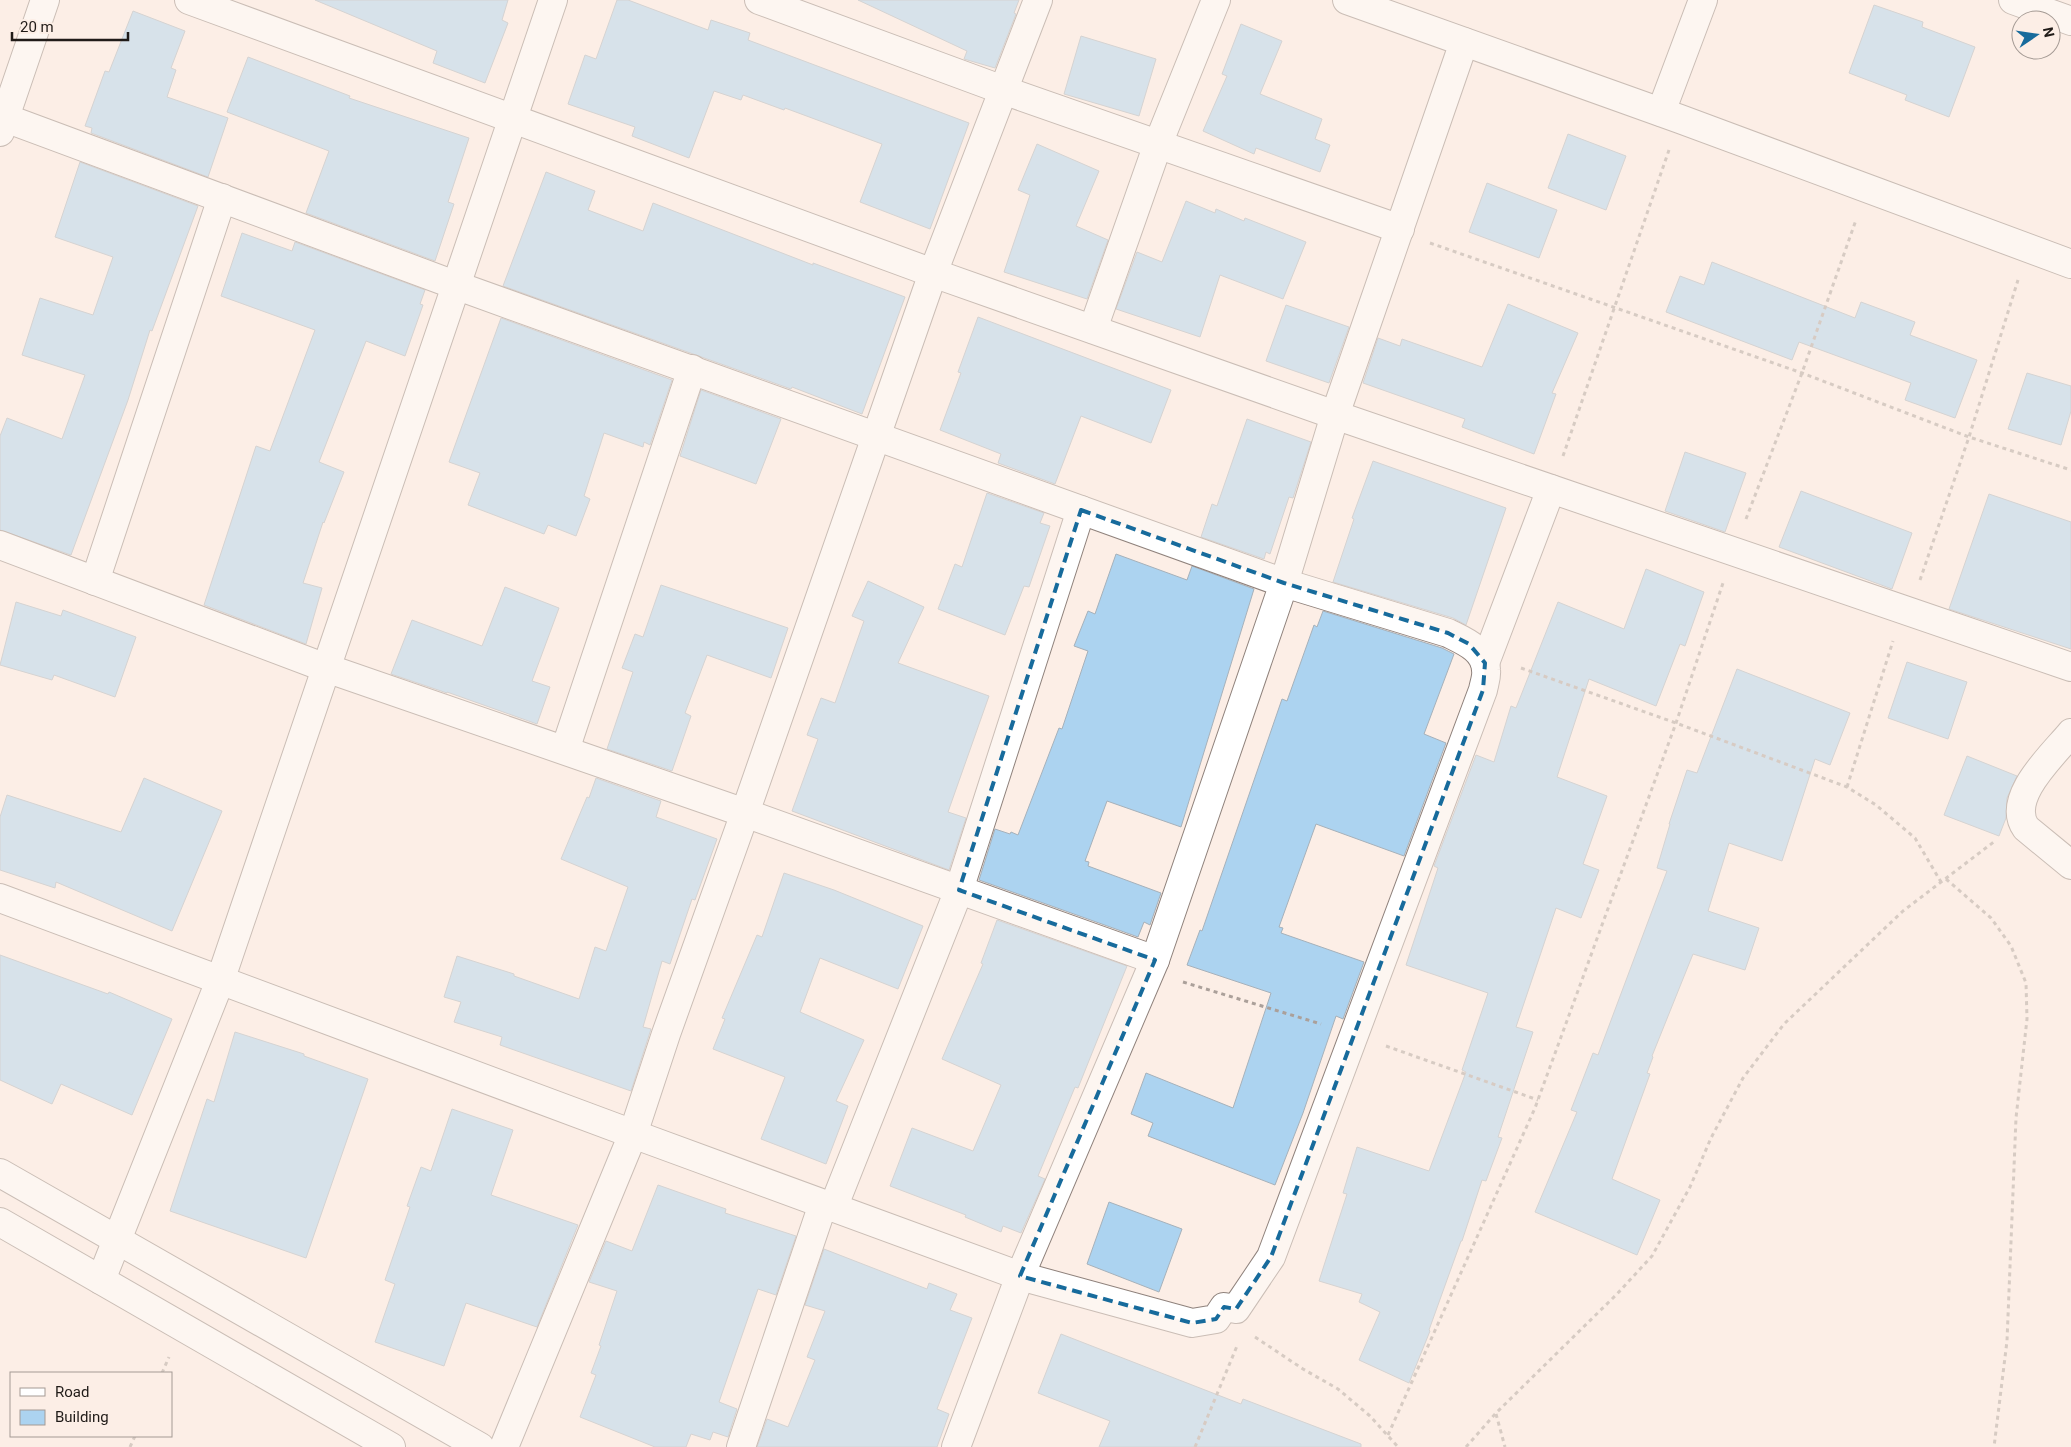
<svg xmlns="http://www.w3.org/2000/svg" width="2071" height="1447" viewBox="0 0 2071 1447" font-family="Roboto,sans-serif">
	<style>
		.building { fill: #acd3f0; stroke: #a6b1ba }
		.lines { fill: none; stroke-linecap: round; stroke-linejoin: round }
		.minor-casing { stroke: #8f827c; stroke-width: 30 }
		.path { stroke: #aba09a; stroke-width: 3; stroke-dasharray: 4 4; stroke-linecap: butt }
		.minor { stroke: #fff; stroke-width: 28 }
		.marked { fill: none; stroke: #176b9c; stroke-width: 4; stroke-dasharray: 10 6; stroke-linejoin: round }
	</style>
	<rect width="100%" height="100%" fill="#fceee6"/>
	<!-- building -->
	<g class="building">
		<path d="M 315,0 L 508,0 L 502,20 L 508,23 L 485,83 L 433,63 L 437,51 Z"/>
		<path d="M 617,0 L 628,0 L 708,30 L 711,20 L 750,33 L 748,40 L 969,123 L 930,229 L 860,202 L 882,144 L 785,108 L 784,110 L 743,95 L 741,100 L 714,91 L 689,158 L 632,136 L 635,127 L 568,104 L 585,55 L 596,59 Z"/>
		<path d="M 858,0 L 1019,0 L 1014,13 L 1016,14 L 995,68 L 964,59 L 967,51 Z"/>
		<path d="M 1874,5 L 1923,22 L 1922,27 L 1975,47 L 1949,117 L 1905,100 L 1907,95 L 1849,73 Z"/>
		<path d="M 133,11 L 185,31 L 171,68 L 176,70 L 167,97 L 228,118 L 208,177 L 91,133 L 92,128 L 85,126 L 105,71 L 109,72 Z"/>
		<path d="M 1241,24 L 1282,41 L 1260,94 L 1322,119 L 1315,139 L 1330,145 L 1320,172 L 1256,148 L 1254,154 L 1203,131 L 1227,76 L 1222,74 Z"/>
		<path d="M 1081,36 L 1156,59 L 1139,116 L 1064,94 Z"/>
		<path d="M 248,57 L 350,96 L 349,98 L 469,138 L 448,202 L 454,204 L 435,261 L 306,213 L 329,151 L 227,112 Z"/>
		<path d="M 1568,134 L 1626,156 L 1606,210 L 1548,188 Z"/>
		<path d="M 1037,144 L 1099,171 L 1076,226 L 1108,240 L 1087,299 L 1004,272 L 1030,195 L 1018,190 Z"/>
		<path d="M 80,162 L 198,206 L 152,331 L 150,330 L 128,400 L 71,555 L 0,530 L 0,436 L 7,418 L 62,439 L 85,375 L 22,355 L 40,298 L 93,315 L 113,257 L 55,237 Z"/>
		<path d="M 546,172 L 595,191 L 588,210 L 643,231 L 653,203 L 813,265 L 813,263 L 905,297 L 862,414 L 792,387 L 791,389 L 503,286 Z"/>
		<path d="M 1487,183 L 1557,210 L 1539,258 L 1469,232 Z"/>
		<path d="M 1186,201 L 1215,213 L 1216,209 L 1244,221 L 1245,218 L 1306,242 L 1283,299 L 1220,275 L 1200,337 L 1116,309 L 1137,252 L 1162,262 Z"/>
		<path d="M 242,233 L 292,251 L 295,242 L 425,290 L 420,304 L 423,305 L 405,356 L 366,341 L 319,462 L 344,472 L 324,523 L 323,522 L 303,583 L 322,588 L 306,644 L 204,605 L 256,446 L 270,451 L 315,330 L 221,296 Z"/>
		<path d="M 1712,262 L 1855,318 L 1861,302 L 1915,322 L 1910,335 L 1977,360 L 1955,418 L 1905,400 L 1911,383 L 1799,342 L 1792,360 L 1666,312 L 1680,276 L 1704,285 Z"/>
		<path d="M 1508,304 L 1578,333 L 1552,393 L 1556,394 L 1534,454 L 1462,427 L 1465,419 L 1363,383 L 1378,338 L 1400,346 L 1402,339 L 1482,367 Z"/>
		<path d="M 1286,305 L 1349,327 L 1329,383 L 1266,361 Z"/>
		<path d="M 978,317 L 1171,390 L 1151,443 L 1081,416 L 1055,484 L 998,463 L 1001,454 L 940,430 L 961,373 L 958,372 Z"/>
		<path d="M 501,318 L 672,380 L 650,445 L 644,442 L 643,447 L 604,433 L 584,496 L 590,499 L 576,536 L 548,525 L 544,534 L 468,505 L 480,473 L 449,462 Z"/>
		<path d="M 2027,373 L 2071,386 L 2071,411 L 2061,445 L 2008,429 Z"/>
		<path d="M 701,390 L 781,419 L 756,484 L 680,456 Z"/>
		<path d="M 1247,419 L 1311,442 L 1293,498 L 1289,497 L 1270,554 L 1266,552 L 1264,559 L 1201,537 L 1212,504 L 1217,506 Z"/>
		<path d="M 1685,452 L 1746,473 L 1725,532 L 1665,511 Z"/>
		<path d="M 1373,461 L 1506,508 L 1466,625 L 1453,618 L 1333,582 L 1354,519 L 1352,518 Z"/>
		<path d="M 1801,491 L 1912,533 L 1892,589 L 1779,547 Z"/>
		<path d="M 987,493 L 1044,513 L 1040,523 L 1050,526 L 1029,587 L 1024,586 L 1005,635 L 938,609 L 955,564 L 962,567 Z"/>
		<path d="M 1989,494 L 2071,522 L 2071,649 L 1949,609 Z"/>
		<path d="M 1116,554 L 1187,580 L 1192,566 L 1254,589 L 1181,827 L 1107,801 L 1085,861 L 1089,862 L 1088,866 L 1161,893 L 1150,925 L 1144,922 L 1138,937 L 979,880 L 995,829 L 1010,834 L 1011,832 L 1018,835 L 1059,728 L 1062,729 L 1088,651 L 1074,646 L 1088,611 L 1095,614 Z"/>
		<path d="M 1646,569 L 1704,592 L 1685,646 L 1680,644 L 1656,706 L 1589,679 L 1557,777 L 1607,796 L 1583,864 L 1599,870 L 1581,918 L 1556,908 L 1516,1027 L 1533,1032 L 1498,1137 L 1502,1138 L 1486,1181 L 1482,1180 L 1462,1241 L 1461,1241 L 1429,1330 L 1430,1331 L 1409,1383 L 1359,1360 L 1380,1312 L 1359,1302 L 1362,1294 L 1319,1281 L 1347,1194 L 1343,1193 L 1357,1147 L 1429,1171 L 1466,1072 L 1462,1070 L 1488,993 L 1406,965 L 1438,868 L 1434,866 L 1476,755 L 1494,762 L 1511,706 L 1516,708 L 1558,602 L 1624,629 Z"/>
		<path d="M 868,581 L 924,607 L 898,663 L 989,696 L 948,812 L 966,818 L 949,870 L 792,811 L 818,739 L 807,735 L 821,698 L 835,703 L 864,621 L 852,616 Z"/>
		<path d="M 661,585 L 788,628 L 771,678 L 707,655 L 685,713 L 691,716 L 672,771 L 607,749 L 633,672 L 622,668 L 635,634 L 643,637 Z"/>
		<path d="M 505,587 L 559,608 L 532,681 L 550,687 L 537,724 L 447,692 L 447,693 L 391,674 L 412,620 L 482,646 Z"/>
		<path d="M 16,602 L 61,616 L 63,610 L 136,637 L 115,697 L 54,675 L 52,680 L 0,665 Z"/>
		<path d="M 1323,611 L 1442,648 L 1454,654 L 1424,734 L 1446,743 L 1404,856 L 1316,824 L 1279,927 L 1283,928 L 1281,933 L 1364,962 L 1343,1019 L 1336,1016 L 1303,1113 L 1275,1185 L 1148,1136 L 1153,1123 L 1131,1114 L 1146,1073 L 1233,1108 L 1271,993 L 1187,965 L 1200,930 L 1202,931 L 1282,699 L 1287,701 L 1314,625 L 1317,627 Z"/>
		<path d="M 1907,662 L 1967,682 L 1948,739 L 1888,718 Z"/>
		<path d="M 1737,669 L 1850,713 L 1830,765 L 1815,759 L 1782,861 L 1729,843 L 1708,911 L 1759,928 L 1745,970 L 1693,954 L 1652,1056 L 1653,1057 L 1647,1073 L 1650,1074 L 1612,1179 L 1660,1200 L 1637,1255 L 1535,1212 L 1577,1112 L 1571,1110 L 1593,1053 L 1598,1055 L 1667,871 L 1657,868 L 1670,824 L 1669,824 L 1687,770 L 1697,773 Z"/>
		<path d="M 1967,756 L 2017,776 L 2007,798 L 2006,818 L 1999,836 L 1944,815 Z"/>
		<path d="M 144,778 L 222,811 L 172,931 L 56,882 L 55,888 L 0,870 L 0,817 L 7,795 L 121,832 Z"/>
		<path d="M 596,778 L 661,801 L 656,817 L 717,839 L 695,900 L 692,899 L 670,964 L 662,961 L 643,1027 L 651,1029 L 631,1091 L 500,1045 L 502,1037 L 454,1022 L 461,1002 L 444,997 L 457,956 L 514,974 L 514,976 L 579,999 L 595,947 L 606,951 L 628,887 L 561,859 L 587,797 L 589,798 Z"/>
		<path d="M 784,873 L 834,890 L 923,926 L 898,989 L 820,958 L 800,1012 L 864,1040 L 836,1101 L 848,1106 L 826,1164 L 761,1139 L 785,1077 L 713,1049 L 725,1019 L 722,1018 L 757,935 L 762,937 Z"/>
		<path d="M 997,920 L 1127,966 L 1078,1088 L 1075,1087 L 1038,1176 L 1045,1179 L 1021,1233 L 1003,1226 L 1001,1232 L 965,1217 L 966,1215 L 890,1186 L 912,1128 L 973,1151 L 1001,1085 L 942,1059 L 983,964 L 981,963 Z"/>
		<path d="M 0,955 L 108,994 L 109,992 L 172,1019 L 132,1115 L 61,1084 L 52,1104 L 0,1080 Z"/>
		<path d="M 235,1032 L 304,1054 L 304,1056 L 368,1079 L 306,1258 L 170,1211 L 207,1099 L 214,1102 Z"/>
		<path d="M 452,1109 L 513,1130 L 491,1195 L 578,1225 L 537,1327 L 466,1303 L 444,1366 L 375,1342 L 395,1284 L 385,1280 L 410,1207 L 407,1206 L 421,1167 L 431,1171 Z"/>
		<path d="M 658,1185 L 726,1209 L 725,1213 L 796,1236 L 776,1295 L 758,1289 L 719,1402 L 737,1409 L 728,1437 L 713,1432 L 710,1440 L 691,1434 L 686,1447 L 655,1447 L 580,1417 L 596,1375 L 591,1373 L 601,1346 L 599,1345 L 617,1291 L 589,1282 L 606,1241 L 632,1251 Z"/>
		<path d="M 1109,1202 L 1182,1229 L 1159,1292 L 1087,1264 Z"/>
		<path d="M 824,1249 L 927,1289 L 929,1283 L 957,1294 L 950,1310 L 972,1318 L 937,1409 L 949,1414 L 937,1447 L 757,1447 L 767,1419 L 788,1427 L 815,1360 L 807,1357 L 825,1311 L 805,1305 Z"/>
		<path d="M 1061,1334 L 1241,1404 L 1243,1399 L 1361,1444 L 1361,1447 L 1099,1447 L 1110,1421 L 1038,1393 Z"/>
	</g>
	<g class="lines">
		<defs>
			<g id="minor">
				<path d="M 189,0 L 933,273 L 1335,415 L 2071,667"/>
				<path d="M 759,0 L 1003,90 L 1400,229"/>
				<path d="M 1347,0 L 1680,119 L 2071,264"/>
				<path d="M 2013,0 L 2071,21"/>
				<path d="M 1661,112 L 1703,0"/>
				<path d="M 0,116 L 455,285 L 1284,583 L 1448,633 C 1464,641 1485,649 1486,670 C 1487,677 1484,684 1483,690 L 1271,1257 L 1236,1309 L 1224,1307 L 1216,1319 L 1192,1323 L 1020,1276 L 633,1134 L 0,898"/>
				<path d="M 0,132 L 45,0"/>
				<path d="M 1093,329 L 1158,144 L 1216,0"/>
				<path d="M 0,545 L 326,668 L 745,813 L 1155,960"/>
				<path d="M 95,581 L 222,198"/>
				<path d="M 1485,663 L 1551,489"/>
				<path d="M 2071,733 C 2053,755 2005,798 2026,828 L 2071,865"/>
				<path d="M 565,750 L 692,369"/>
				<path d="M 0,1173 L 480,1447"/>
				<path d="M 833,1208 L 959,890 L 1081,510"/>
				<path d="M 0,1222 L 391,1447"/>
				<path d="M 101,1280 L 220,981 L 553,0"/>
				<path d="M 504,1447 L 633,1134 L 666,1034 L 745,813 L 933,273 L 1038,0"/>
				<path d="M 741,1447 L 823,1204"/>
				<path d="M 956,1447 L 1020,1276 L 1155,960 L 1284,583 L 1335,415 L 1464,42"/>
			</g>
		</defs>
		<!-- minor casing -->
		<use href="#minor" class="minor-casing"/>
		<!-- path -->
		<g class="path">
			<path d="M 1430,243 L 1802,373 L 1969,437 L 2071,470"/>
			<path d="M 1563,456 L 1669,150"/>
			<path d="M 1746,519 L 1802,373 L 1856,220"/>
			<path d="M 1920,580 L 1969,437 L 2018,280"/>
			<path d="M 1521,668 L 1676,723 L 1847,787 L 1876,805 L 1915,838 L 1941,882"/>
			<path d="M 1847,787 L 1893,641"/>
			<path d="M 1946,879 L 1991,918 L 2011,946 L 2026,983 L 2027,1019 L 2016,1118 L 2007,1341 L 1994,1447"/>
			<path d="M 1183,982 L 1321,1024"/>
			<path d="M 1386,1046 L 1538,1100"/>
			<path d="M 1255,1337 L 1303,1369 L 1338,1389 L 1370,1416 L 1398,1447"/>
			<path d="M 162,1373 L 169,1357"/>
			<path d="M 1496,1414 L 1505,1447"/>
			<path d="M 1388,1435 L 1535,1108 L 1676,723 L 1723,583"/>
			<path d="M 130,1447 L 135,1436"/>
			<path d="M 1195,1447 L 1237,1346"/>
			<path d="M 1466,1447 L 1496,1413 L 1617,1294 L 1652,1256 L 1690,1187 L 1711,1138 L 1743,1078 L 1784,1024 L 1903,911 L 1995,841"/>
		</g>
		<!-- minor -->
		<use href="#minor" class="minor"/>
	</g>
	<!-- marked area -->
	<path d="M0 0H2071V1447H0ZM 1081,510 L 1284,583 L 1448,633 L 1469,644 L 1485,663 L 1483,690 L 1271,1257 L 1236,1309 L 1224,1307 L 1216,1319 L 1192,1323 L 1020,1276 L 1155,960 L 959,890 Z" fill="#fceee6" fill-opacity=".55" fill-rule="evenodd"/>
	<path class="marked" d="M 1081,510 L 1284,583 L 1448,633 L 1469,644 L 1485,663 L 1483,690 L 1271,1257 L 1236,1309 L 1224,1307 L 1216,1319 L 1192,1323 L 1020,1276 L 1155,960 L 959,890 Z"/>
	<!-- legend -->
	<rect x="10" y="1372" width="162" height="65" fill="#fceee6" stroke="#a49a94"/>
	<rect x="20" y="1388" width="25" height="8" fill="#ffffff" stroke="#a49a94"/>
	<text x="55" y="1397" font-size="15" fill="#201b18">Road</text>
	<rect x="20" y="1410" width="25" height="15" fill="#acd3f0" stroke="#a49a94"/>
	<text x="55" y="1422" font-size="15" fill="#201b18">Building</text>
	<!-- north arrow -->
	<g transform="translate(2036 35) rotate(77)"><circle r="24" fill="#fceee6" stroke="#a49a94"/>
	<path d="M0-4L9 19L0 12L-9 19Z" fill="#176b9c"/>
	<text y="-8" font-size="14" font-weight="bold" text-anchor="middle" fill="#201b18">N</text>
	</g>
	<!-- scale -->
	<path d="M12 32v8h116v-8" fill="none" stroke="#201b18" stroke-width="2.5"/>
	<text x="20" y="32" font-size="15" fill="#201b18" stroke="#fceee6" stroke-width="4" paint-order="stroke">20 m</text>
</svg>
